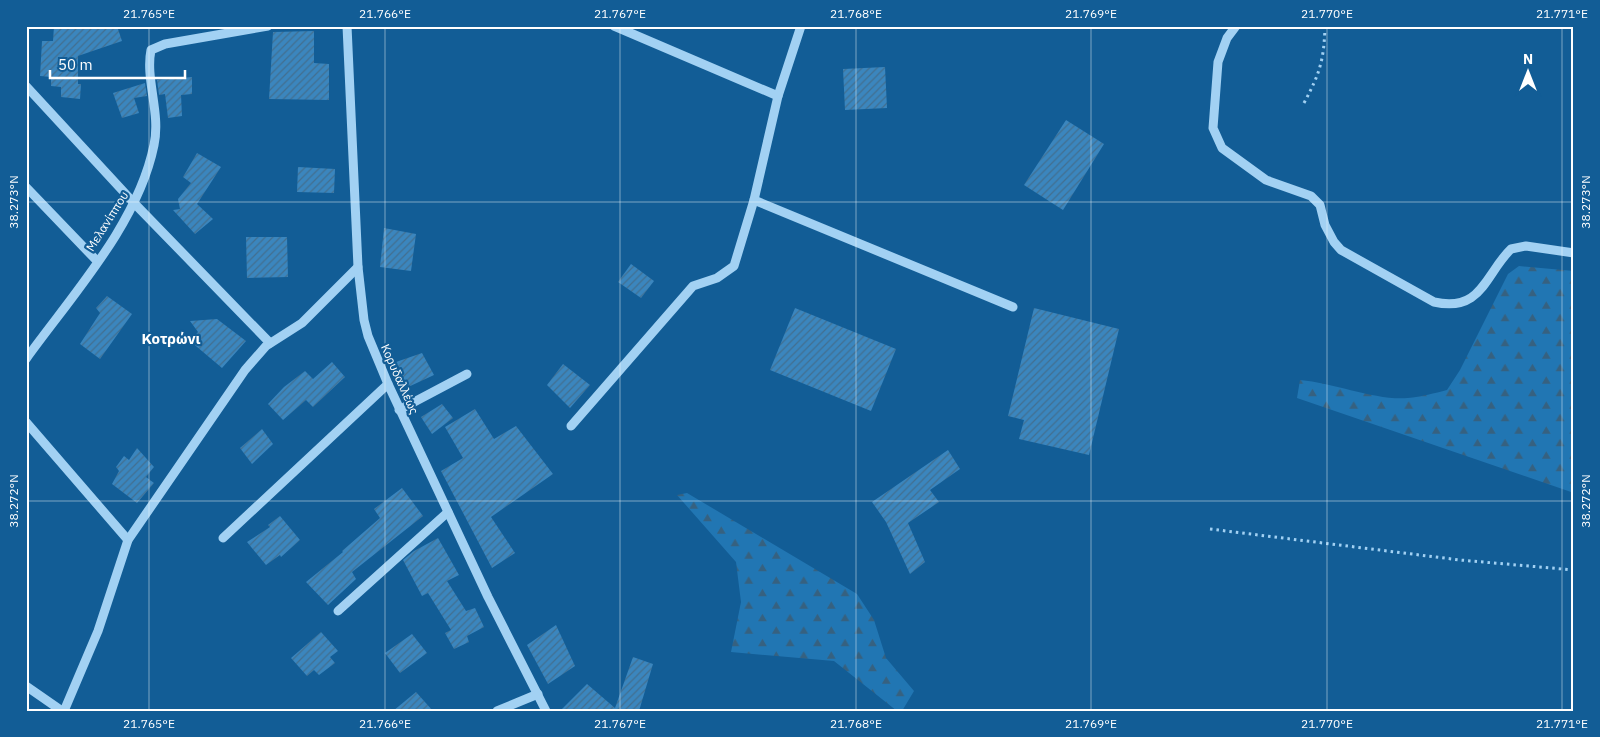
<svg xmlns="http://www.w3.org/2000/svg" width="1600" height="737" viewBox="0 0 1600 737" font-family="'IBM Plex Sans',sans-serif">
	<style>
		.forest { fill: url(#forest-firs) }
		.building { fill: url(#building-hatch) }
		.lines { fill: none; stroke-linecap: round; stroke-linejoin: round }
		.path { stroke: #a2d1f3; stroke-width: 3; stroke-dasharray: 2.5 4; stroke-linecap: butt }
		.minor { stroke: #a2d1f3; stroke-width: 9 }
		.ticks { fill: none; stroke: #fff; stroke-width: 1; stroke-opacity: 0.45 }
		.labels { text-anchor: middle; dominant-baseline: central; stroke-width: 4.5; stroke-linejoin: round; paint-order: stroke }
		.street-label { font-size: 12px; fill: #fff; stroke: #125d96 }
		.quarter-label { font-size: 15px; font-weight: bold; fill: #fff; stroke: #125d96 }
		.neatline { fill: none; stroke: #fff; stroke-width: 2 }
		.ticks-label { font-size: 12px; text-anchor: middle; fill: #fff }
	</style>
	<defs>
		<pattern id="forest-firs" width="22" height="20" patternUnits="userSpaceOnUse" patternTransform="scale(1.25)"><rect width="22" height="20" fill="#2176b3"/><path d="M5 1l3.5 6h-7zM16 11l3.5 6h-7z" fill="#366180"/></pattern>
		<pattern id="building-hatch" width="6" height="6" patternUnits="userSpaceOnUse" patternTransform="scale(1.25)"><rect width="6" height="6" fill="#3b86be"/><path d="M-1 1l2-2M0 6l6-6M5 7l2-2" fill="none" stroke="#426f90"/></pattern>
	</defs>
	<rect width="100%" height="100%" fill="#125d96"/>
	<!-- forest -->
	<g class="forest">
		<path d="M 1519,266 L 1574,271 L 1574,493 L 1297,398 L 1300,380 C 1334,383 1377,401 1408,398 C 1421,397 1435,393 1447,390 L 1460,370 L 1508,274 Z"/>
		<path d="M 687,493 L 857,594 L 874,620 L 886,658 L 914,691 L 902,711 L 897,711 L 834,661 L 731,652 L 741,602 L 736,562 L 677,495 Z"/>
	</g>
	<!-- building -->
	<g class="building">
		<path d="M 54,26 L 117,26 L 122,41 L 78,56 L 78,84 L 81,84 L 80,99 L 61,97 L 61,87 L 51,86 L 51,77 L 40,76 L 42,41 L 53,41 Z"/>
		<path d="M 314,31 L 314,63 L 329,64 L 329,100 L 269,99 L 273,32 Z"/>
		<path d="M 885,67 L 887,108 L 845,110 L 843,69 Z"/>
		<path d="M 192,77 L 192,94 L 181,95 L 182,116 L 168,118 L 165,94 L 159,95 L 157,80 Z"/>
		<path d="M 145,83 L 147,96 L 134,98 L 139,113 L 122,118 L 113,93 Z"/>
		<path d="M 1066,120 L 1104,144 L 1063,210 L 1024,185 Z"/>
		<path d="M 197,153 L 221,167 L 197,204 L 213,219 L 195,234 L 173,210 L 180,209 L 178,199 L 191,183 L 183,177 Z"/>
		<path d="M 298,167 L 335,169 L 334,193 L 297,192 Z"/>
		<path d="M 384,228 L 416,234 L 411,271 L 380,267 Z"/>
		<path d="M 246,237 L 287,237 L 288,277 L 247,278 Z"/>
		<path d="M 631,264 L 654,281 L 641,298 L 618,282 Z"/>
		<path d="M 107,296 L 132,314 L 100,359 L 80,344 L 100,313 L 96,308 Z"/>
		<path d="M 795,308 L 896,349 L 871,411 L 770,370 Z"/>
		<path d="M 1034,308 L 1119,329 L 1089,455 L 1019,439 L 1024,420 L 1008,416 Z"/>
		<path d="M 217,319 L 246,341 L 222,368 L 190,341 L 198,332 L 190,321 Z"/>
		<path d="M 422,353 L 434,375 L 406,388 L 396,362 Z"/>
		<path d="M 332,362 L 345,377 L 313,407 L 306,400 L 283,420 L 268,404 L 284,387 L 305,371 L 313,379 Z"/>
		<path d="M 563,364 L 590,385 L 570,408 L 547,385 Z"/>
		<path d="M 442,404 L 453,418 L 432,434 L 421,417 Z"/>
		<path d="M 475,409 L 494,439 L 516,426 L 553,474 L 491,517 L 515,553 L 492,568 L 441,471 L 463,458 L 445,427 Z"/>
		<path d="M 262,429 L 273,444 L 252,464 L 240,448 Z"/>
		<path d="M 137,448 L 154,467 L 146,477 L 154,483 L 137,503 L 112,484 L 119,471 L 116,467 L 124,456 L 129,460 Z"/>
		<path d="M 948,450 L 960,469 L 930,490 L 939,502 L 908,523 L 925,562 L 910,574 L 886,522 L 872,502 Z"/>
		<path d="M 402,488 L 423,516 L 352,572 L 356,579 L 328,605 L 306,582 L 343,552 L 342,551 L 380,518 L 374,509 Z"/>
		<path d="M 280,516 L 300,540 L 281,557 L 280,555 L 266,565 L 247,542 L 270,527 L 268,525 Z"/>
		<path d="M 438,538 L 459,575 L 447,581 L 466,611 L 475,608 L 484,627 L 467,636 L 469,642 L 454,649 L 445,633 L 451,630 L 428,593 L 422,596 L 403,560 L 414,551 Z"/>
		<path d="M 556,625 L 575,666 L 548,684 L 527,645 Z"/>
		<path d="M 321,632 L 338,651 L 330,657 L 335,663 L 319,675 L 314,670 L 307,676 L 291,658 Z"/>
		<path d="M 412,634 L 427,653 L 400,673 L 385,653 Z"/>
		<path d="M 633,657 L 653,664 L 639,711 L 560,711 L 587,684 L 615,708 Z"/>
		<path d="M 416,692 L 433,711 L 393,711 Z"/>
	</g>
	<g class="lines">
		<!-- path -->
		<g class="path">
			<path d="M 1304,103 C 1320,73 1324,60 1325,26"/>
			<path d="M 1210,529 L 1460,560 L 1574,570"/>
		</g>
		<!-- minor -->
		<g class="minor">
			<path d="M 347,26 L 358,267 L 364,320 L 368,336 L 388,384 L 488,597 L 546,711"/>
			<path d="M 614,26 L 778,96"/>
			<path d="M 1236,26 L 1227,38 L 1218,62 L 1213,128 L 1222,148 L 1266,180 L 1311,196 L 1320,205 L 1325,225 L 1334,242 L 1341,250 L 1434,302 C 1482,313 1485,274 1511,249 L 1526,246 L 1574,253"/>
			<path d="M 26,86 L 134,203 L 270,343"/>
			<path d="M 26,187 L 97,261"/>
			<path d="M 754,200 L 1013,307"/>
			<path d="M 26,359 C 72,295 138,224 154,145 C 161,113 145,79 151,50 L 165,44 L 268,26"/>
			<path d="M 399,410 L 467,374"/>
			<path d="M 26,422 L 128,540"/>
			<path d="M 571,426 L 693,286 L 717,278 L 734,266 L 754,200 L 778,96 L 801,26"/>
			<path d="M 223,538 L 388,384"/>
			<path d="M 338,611 L 448,512"/>
			<path d="M 26,686 L 62,711"/>
			<path d="M 64,711 L 98,631 L 128,540 L 245,370 L 266,346 L 302,323 L 358,267"/>
			<path d="M 497,711 L 538,694"/>
		</g>
	</g>
	<!-- ticks -->
	<path class="ticks" d="M 149,26 L 149,711M 385,26 L 385,711M 620,26 L 620,711M 856,26 L 856,711M 1091,26 L 1091,711M 1327,26 L 1327,711M 1562,26 L 1562,711M 26,202 L 1574,202M 26,501 L 1574,501"/>
	<g class="labels">
		<!-- street labels -->
		<g class="street-label">
			<text transform="translate(107 221) rotate(-58)">Μελανίππου</text>
			<text transform="translate(400 379) rotate(66)">Κορυδαλλέως</text>
		</g>
		<!-- quarter labels -->
		<g class="quarter-label">
			<text x="171" y="338">Κοτρώνι</text>
		</g>
	</g>
	<!-- border -->
	<rect width="1600" height="737" fill="none" stroke="#125d96" stroke-width="55"/>
	<!-- north arrow -->
	<g transform="translate(1528 72)" stroke="#125d96" stroke-width="4" paint-order="stroke">
	<path d="M0-4L9 19L0 12L-9 19Z" fill="#ffffff"/>
	<text y="-8" font-size="14" font-weight="bold" text-anchor="middle" fill="#ffffff">N</text>
	</g>
	<!-- scale -->
	<path d="M50 70v8h135v-8" fill="none" stroke="#ffffff" stroke-width="2.5"/>
	<text x="58" y="70" font-size="15" fill="#ffffff" stroke="#125d96" stroke-width="4" paint-order="stroke">50 m</text>
	<rect x="28" y="28" width="1544" height="682" class="neatline"/>
	<g class="ticks-label">
		<text x="149" y="18">21.765°E</text>
		<text x="385" y="18">21.766°E</text>
		<text x="620" y="18">21.767°E</text>
		<text x="856" y="18">21.768°E</text>
		<text x="1091" y="18">21.769°E</text>
		<text x="1327" y="18">21.770°E</text>
		<text x="1562" y="18">21.771°E</text>
		<text transform="translate(14 202) rotate(-90)" y="4">38.273°N</text>
		<text transform="translate(1586 202) rotate(-90)" y="4">38.273°N</text>
		<text transform="translate(14 501) rotate(-90)" y="4">38.272°N</text>
		<text transform="translate(1586 501) rotate(-90)" y="4">38.272°N</text>
		<text x="149" y="728">21.765°E</text>
		<text x="385" y="728">21.766°E</text>
		<text x="620" y="728">21.767°E</text>
		<text x="856" y="728">21.768°E</text>
		<text x="1091" y="728">21.769°E</text>
		<text x="1327" y="728">21.770°E</text>
		<text x="1562" y="728">21.771°E</text>
	</g>
</svg>
